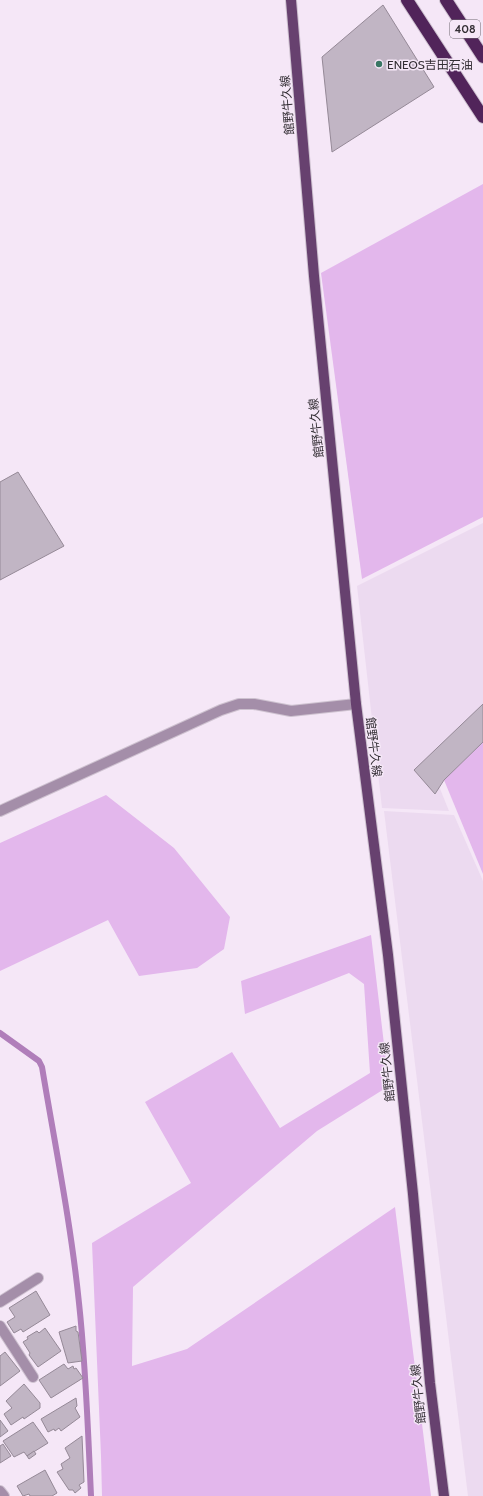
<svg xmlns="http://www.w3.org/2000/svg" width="483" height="1496" viewBox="0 0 483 1496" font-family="Cabin,'Noto Sans JP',sans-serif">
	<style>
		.built { fill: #ecdaf0 }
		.green { fill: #e3b7ec }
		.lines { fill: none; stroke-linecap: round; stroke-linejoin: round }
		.stream { stroke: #b07eba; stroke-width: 6 }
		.building { fill: #c1b5c4; stroke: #958997 }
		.minor-casing { stroke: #cec2d0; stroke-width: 12 }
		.major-casing { stroke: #cec2d0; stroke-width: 12 }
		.highway-casing { stroke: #cec2d0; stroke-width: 14 }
		.minor { stroke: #a48ea9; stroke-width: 10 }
		.major { stroke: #67416f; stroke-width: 10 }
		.highway { stroke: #51245a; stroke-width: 12 }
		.poi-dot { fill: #387663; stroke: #f5e7f7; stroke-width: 1.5 }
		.labels { text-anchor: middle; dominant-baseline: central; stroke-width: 3; stroke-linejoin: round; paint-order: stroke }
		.shield { fill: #f5e7f7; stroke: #6d666e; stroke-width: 1 }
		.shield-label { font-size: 11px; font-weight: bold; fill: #332e34 }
		.poi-label { font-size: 12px; fill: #332e34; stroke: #f5e7f7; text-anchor: start }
		.street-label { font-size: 12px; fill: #332e34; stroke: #f5e7f7 }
	</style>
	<rect width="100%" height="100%" fill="#f5e7f7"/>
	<!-- built -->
	<g class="built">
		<path d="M 483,523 L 483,737 L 430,764 L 449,811 L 382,808 L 357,586 Z"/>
		<path d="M 384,811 L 454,815 L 483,881 L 483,1496 L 468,1496 Z"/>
	</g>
	<!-- green -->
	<g class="green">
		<path d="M 483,184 L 483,517 L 362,579 L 321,273 Z"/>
		<path d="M 483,742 L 483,874 L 444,780 Z"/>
		<path d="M 106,795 L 174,848 L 230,917 L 224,949 L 197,968 L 139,976 L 108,920 L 0,971 L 0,843 Z"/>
		<path d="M 371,935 L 389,1086 L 317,1131 L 133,1287 L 132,1366 L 187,1349 L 395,1207 L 431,1496 L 102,1496 L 101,1456 L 92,1243 L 191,1183 L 145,1102 L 232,1052 L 280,1128 L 370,1073 L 364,984 L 349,973 L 245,1014 L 241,981 Z"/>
	</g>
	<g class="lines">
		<!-- stream -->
		<path class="stream" d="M 0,1033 L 39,1061 L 42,1067 C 55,1145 71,1224 79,1303 C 86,1367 88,1432 91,1496"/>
	</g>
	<!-- building -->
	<g class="building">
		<path d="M 383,5 L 434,87 L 332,152 L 322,57 Z"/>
		<path d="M 18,472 L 64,546 L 0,580 L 0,482 Z"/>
		<path d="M 483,704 L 483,742 L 444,780 L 435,794 L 414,770 Z"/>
		<path d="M 36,1291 L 50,1315 L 23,1332 L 21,1329 L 14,1333 L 7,1322 L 15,1317 L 9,1308 Z"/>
		<path d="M 76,1326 L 76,1331 L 78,1332 L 82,1361 L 68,1363 L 59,1332 Z"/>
		<path d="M 45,1328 L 61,1351 L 38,1367 L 29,1355 L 30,1353 L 23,1342 L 28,1339 L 27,1337 L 37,1331 L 39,1333 Z"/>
		<path d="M 5,1352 L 20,1371 L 0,1386 L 0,1356 Z"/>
		<path d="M 64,1364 L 68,1369 L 73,1366 L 74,1369 L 76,1368 L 83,1378 L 51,1398 L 39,1380 Z"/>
		<path d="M 24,1384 L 40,1403 L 40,1408 L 24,1419 L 23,1417 L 11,1425 L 4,1414 L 12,1408 L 6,1401 Z"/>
		<path d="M 76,1398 L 77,1406 L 75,1408 L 80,1417 L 61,1431 L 59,1428 L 55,1431 L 54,1429 L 48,1432 L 41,1419 Z"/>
		<path d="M 0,1420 L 8,1431 L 0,1437 Z"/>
		<path d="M 33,1422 L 48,1443 L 27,1456 L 24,1452 L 14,1457 L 3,1441 Z"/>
		<path d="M 82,1436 L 84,1482 L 79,1485 L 81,1488 L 75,1493 L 73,1490 L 69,1490 L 57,1472 L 63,1469 L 61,1464 L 70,1458 L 65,1448 Z"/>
		<path d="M 3,1444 L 11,1456 L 0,1463 L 0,1446 Z"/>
		<path d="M 34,1451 L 36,1454 L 29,1459 L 27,1456 Z"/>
		<path d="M 45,1470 L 57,1493 L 52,1496 L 30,1496 L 29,1494 L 23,1496 L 17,1486 Z"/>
	</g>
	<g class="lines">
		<defs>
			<g id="minor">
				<path d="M 0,811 L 221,710 L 239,704 L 254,704 L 291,711 L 356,704"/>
				<path d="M 0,1302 L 38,1278"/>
				<path d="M 0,1326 L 33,1377"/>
				<path d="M 0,1491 L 4,1496"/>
			</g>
			<path id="major" d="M 291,0 L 314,276 L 356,704 L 388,955 L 413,1194 L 430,1383 L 444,1496"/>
			<g id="highway">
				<path d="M 407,0 L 483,117"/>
				<path d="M 446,0 L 483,57"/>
			</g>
		</defs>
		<!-- minor casing -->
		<use href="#minor" class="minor-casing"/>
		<!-- major casing -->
		<use href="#major" class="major-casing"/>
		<!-- highway casing -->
		<use href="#highway" class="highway-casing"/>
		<!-- minor -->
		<use href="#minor" class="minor"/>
		<!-- major -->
		<use href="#major" class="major"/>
		<!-- highway -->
		<use href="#highway" class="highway"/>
	</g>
	<!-- markers -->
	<circle class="poi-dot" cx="379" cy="64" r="4"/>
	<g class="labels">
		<!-- shield labels -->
		<rect class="shield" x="450" y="20" width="30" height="18" rx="3"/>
		<g class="shield-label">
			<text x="465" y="29">408</text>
		</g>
		<!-- poi labels -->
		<g class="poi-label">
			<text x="387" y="64">ENEOS吉田石油</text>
		</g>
		<!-- street labels -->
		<g class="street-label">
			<text transform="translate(287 105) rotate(-95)">館野牛久線</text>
			<text transform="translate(316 428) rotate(-96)">館野牛久線</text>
			<text transform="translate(374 747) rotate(83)">館野牛久線</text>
			<text transform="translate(387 1072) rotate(-96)">館野牛久線</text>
			<text transform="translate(418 1394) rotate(-96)">館野牛久線</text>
		</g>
	</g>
</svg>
